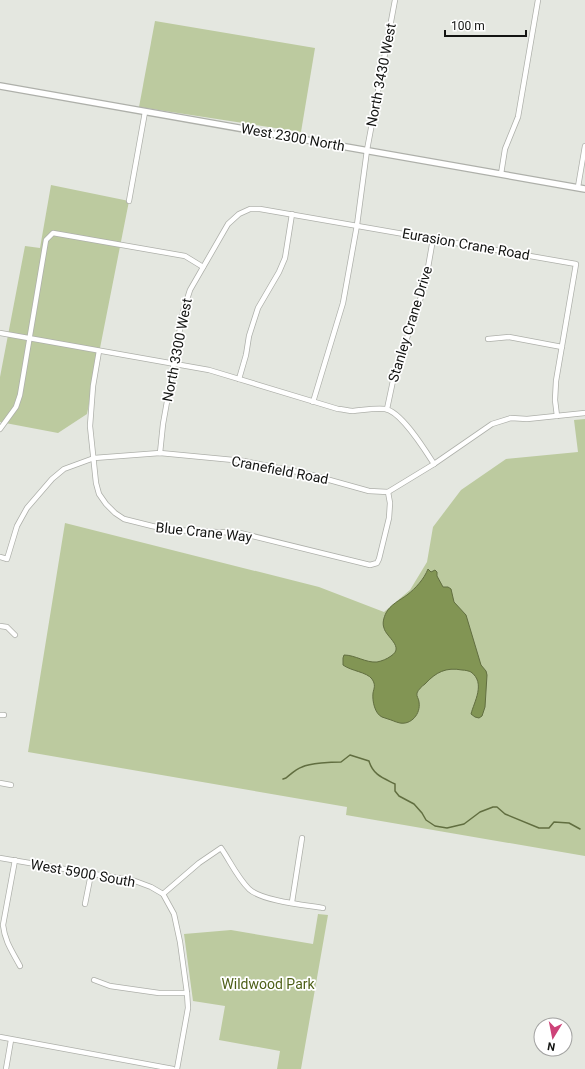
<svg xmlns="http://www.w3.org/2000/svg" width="585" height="1069" viewBox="0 0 585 1069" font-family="Roboto,sans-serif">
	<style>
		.green { fill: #bcca9f }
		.water { fill: #829554; stroke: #616e40 }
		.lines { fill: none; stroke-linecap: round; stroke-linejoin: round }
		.stream { stroke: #616e40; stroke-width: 1.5 }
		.minor-casing { stroke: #aeb0aa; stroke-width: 6 }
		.tertiary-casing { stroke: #aeb0aa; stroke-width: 8 }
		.minor { stroke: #fff; stroke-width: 4.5 }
		.tertiary { stroke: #fff; stroke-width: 5.5 }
		.labels { text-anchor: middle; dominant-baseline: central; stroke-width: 3.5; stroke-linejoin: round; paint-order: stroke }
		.street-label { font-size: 14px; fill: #131412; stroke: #fff }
		.park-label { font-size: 14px; fill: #4d5f17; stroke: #fff }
	</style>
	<rect width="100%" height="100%" fill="#e4e7e0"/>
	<!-- green -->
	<g class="green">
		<path d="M 155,21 L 315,48 L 301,132 L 139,107 Z"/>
		<path d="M 51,185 L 129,201 L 87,414 L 58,433 L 0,422 L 0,377 L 25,246 L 40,248 Z"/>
		<path d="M 585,419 L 585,856 L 346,815 L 347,807 L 28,752 L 65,523 L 319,587 L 384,612 L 410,590 L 427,562 L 433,527 L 461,490 L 506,459 L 578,452 L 574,420 Z"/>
		<path d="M 318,914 L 328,915 L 301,1069 L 277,1069 L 280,1051 L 219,1040 L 225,1006 L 193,1001 L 184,934 L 231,930 L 313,944 Z"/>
	</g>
	<!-- water -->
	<path class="water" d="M 428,569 L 431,572 L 435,570 L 437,572 L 437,576 L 443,587 L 448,587 L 451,589 L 454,602 L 466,615 L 481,665 L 486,671 L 487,675 L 485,707 L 482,716 L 479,718 L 475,717 L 471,714 C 474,702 486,683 471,672 C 469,671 465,670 462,670 C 446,667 436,672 425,684 C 422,686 418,690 417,693 C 416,696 419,699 419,702 C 421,714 411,725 400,723 C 395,722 392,720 388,719 C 386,718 384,718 382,717 C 375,714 372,701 373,693 C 374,688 376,685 372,679 C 367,672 351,671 343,665 L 343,658 L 344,655 C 355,655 366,663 377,662 C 382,661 387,659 391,656 C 405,647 386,637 384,628 C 382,623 384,617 386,613 C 390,605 400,600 407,595 C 416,588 424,579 428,569 Z"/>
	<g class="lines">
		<!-- stream -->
		<path class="stream" d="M 283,779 L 286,778 C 291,774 296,769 302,767 C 310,763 332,762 341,762 L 350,755 L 369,761 C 373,775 383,778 395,784 L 395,791 L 399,796 L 414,804 L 422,813 L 426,820 L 435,826 L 447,828 L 464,824 L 480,812 L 493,807 L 497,807 L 505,814 L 539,828 L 549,828 L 554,822 L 569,823 L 580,829"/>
		<defs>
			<g id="minor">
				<path d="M 501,174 L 505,149 L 518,117 L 538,0"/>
				<path d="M 578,187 L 585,146"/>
				<path d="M 129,201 L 145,112"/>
				<path d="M 0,333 L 209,370 L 338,409 C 343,409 348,411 353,411 C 364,410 374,408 385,409 C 401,411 425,450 434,464"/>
				<path d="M 488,339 L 509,337 L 562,347"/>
				<path d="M 99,351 L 93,386 L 90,426 L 96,483 L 99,494 L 106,504 L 115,513 L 124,519 L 152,526 L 172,530 L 240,533 L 370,565 L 377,563 L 379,559 L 389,518 L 390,503 L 388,492"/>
				<path d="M 239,379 L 246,355 L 249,336 L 258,308 L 279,272 L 285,258 L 292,214"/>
				<path d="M 313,402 L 343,303 L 357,225 L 367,150 L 395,0"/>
				<path d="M 387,409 L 394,376 L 421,297 L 426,279 L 433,239"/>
				<path d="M 0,429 L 16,407 L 20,395 L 46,240 L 53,233 L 185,256 L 203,267"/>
				<path d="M 160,453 L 163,424 L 183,312 L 190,290 L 228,224 L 239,214 L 250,209 L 260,209 L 576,264 L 556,381 L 555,400 L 557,416"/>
				<path d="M 0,557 L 7,559 L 17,526 L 27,508 L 52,479 L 64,469 L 94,458 L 160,453 L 244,461 L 308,474 L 369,491 L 388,492 L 434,464 L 492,424 L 511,418 L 527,419 L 585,413"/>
				<path d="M 0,626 L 7,627 L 15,635"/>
				<path d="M 0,715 L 4,715"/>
				<path d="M 0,783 L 11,785"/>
				<path d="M 0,858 L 135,881 L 151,887 L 163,894"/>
				<path d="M 15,860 L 3,925 C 5,942 12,951 20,966"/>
				<path d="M 292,902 L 302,838"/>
				<path d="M 85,904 L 91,874"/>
				<path d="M 94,980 L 110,986 L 159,993 L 187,993"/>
				<path d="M 0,1037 L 173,1069"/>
				<path d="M 6,1069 L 11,1040"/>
				<path d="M 177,1069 L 188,1008 L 187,993 L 180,942 L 174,914 L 163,894 L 199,863 L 221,848 C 230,861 237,877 249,889 C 262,901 305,905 323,908"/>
			</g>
			<path id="tertiary" d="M 0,86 L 585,189"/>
		</defs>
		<!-- minor casing -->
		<use href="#minor" class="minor-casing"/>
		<!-- tertiary casing -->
		<use href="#tertiary" class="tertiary-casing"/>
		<!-- minor -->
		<use href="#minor" class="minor"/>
		<!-- tertiary -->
		<use href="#tertiary" class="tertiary"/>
	</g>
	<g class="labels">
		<!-- street labels -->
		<g class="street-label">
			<text transform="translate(381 75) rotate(-79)">North 3430 West</text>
			<text transform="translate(293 137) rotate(10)">West 2300 North</text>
			<text transform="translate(466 244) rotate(10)">Eurasion Crane Road</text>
			<text transform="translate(410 324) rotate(-73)">Stanley Crane Drive</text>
			<text transform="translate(177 350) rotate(-79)">North 3300 West</text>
			<text transform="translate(280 470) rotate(11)">Cranefield Road</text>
			<text transform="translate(204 532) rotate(6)">Blue Crane Way</text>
			<text transform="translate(83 873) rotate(10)">West 5900 South</text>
		</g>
		<!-- park labels -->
		<g class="park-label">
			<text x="268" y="984">Wildwood Park</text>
		</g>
	</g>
	<!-- north arrow -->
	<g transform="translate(553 1037) rotate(190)"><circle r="19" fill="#ffffff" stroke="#a1a1a0"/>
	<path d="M0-3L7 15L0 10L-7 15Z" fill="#cd4278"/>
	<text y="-6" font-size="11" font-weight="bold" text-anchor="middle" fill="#131412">N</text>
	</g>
	<!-- scale -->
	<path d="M445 30v6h81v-6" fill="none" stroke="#131412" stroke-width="2"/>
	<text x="451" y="30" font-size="12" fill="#131412" stroke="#ffffff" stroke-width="3" paint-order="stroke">100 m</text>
</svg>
